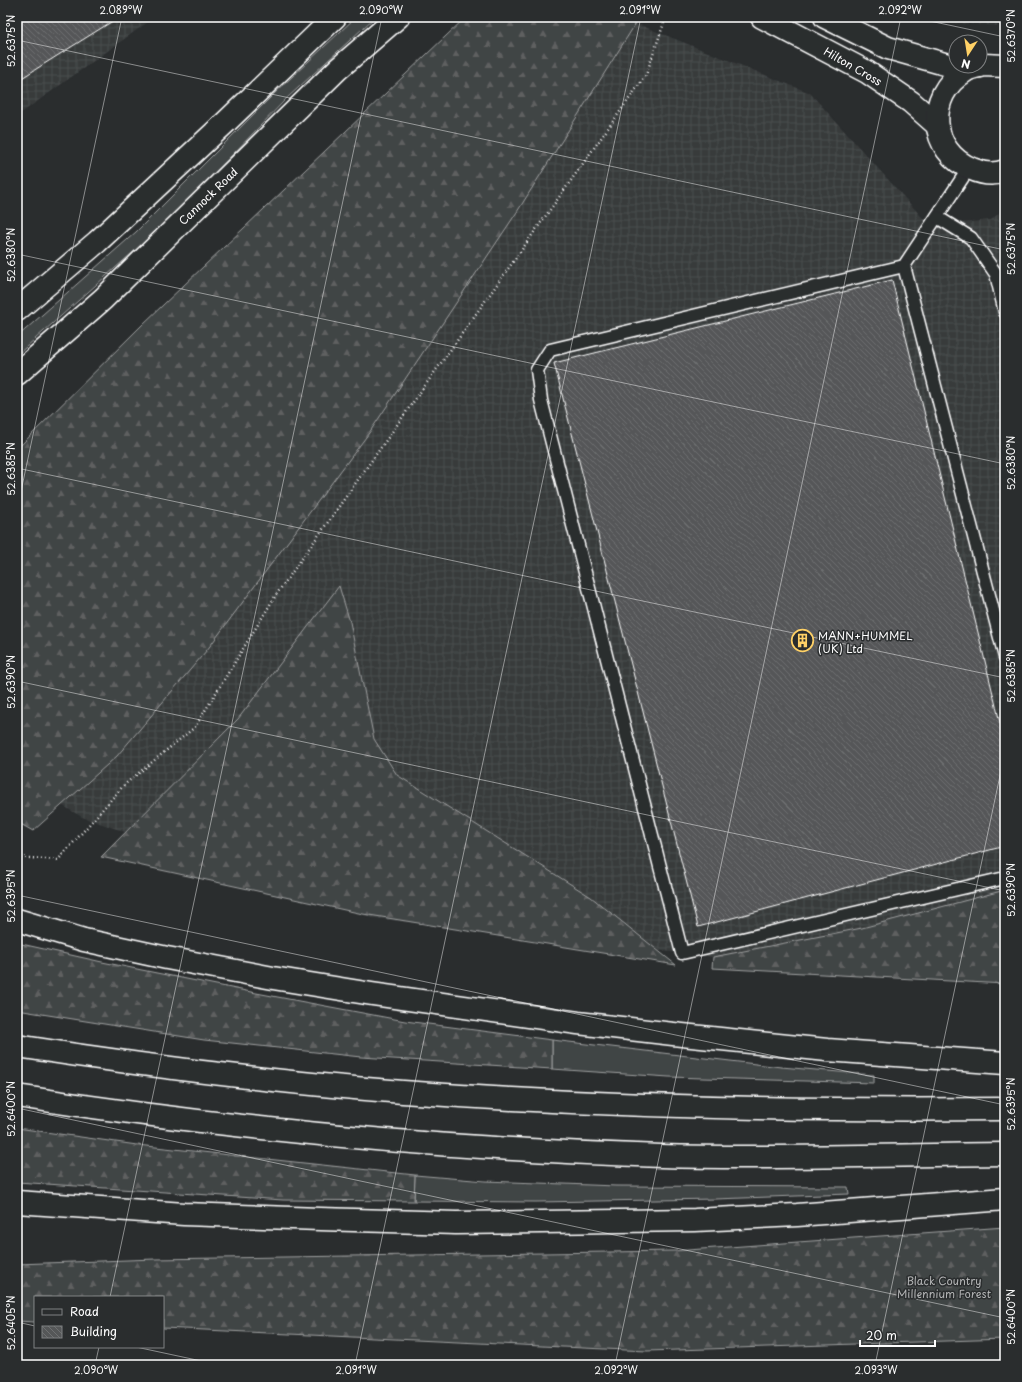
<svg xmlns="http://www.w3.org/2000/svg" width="1022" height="1382" viewBox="0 0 1022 1382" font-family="'Playpen Sans',sans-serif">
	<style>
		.industrial { fill: url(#industrial-grid) }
		.grass { fill: #414445; stroke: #a0a2a2 }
		.forest { fill: url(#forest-firs); stroke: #a0a2a2 }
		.building { fill: url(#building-back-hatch); stroke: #fff }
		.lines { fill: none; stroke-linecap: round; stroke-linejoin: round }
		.service-casing { stroke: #fff; stroke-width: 15 }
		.minor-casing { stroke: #fff; stroke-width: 25 }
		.trunk-casing { stroke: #fff; stroke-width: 25 }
		.motorway-casing { stroke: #fff; stroke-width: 25 }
		.path { stroke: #fff; stroke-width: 2.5; stroke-dasharray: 1 3; stroke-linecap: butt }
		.service { stroke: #2a2d2e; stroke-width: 12 }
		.minor { stroke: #2a2d2e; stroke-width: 22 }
		.trunk { stroke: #2a2d2e; stroke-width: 22 }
		.motorway { stroke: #2a2d2e; stroke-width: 22 }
		.ticks { fill: none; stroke: #fff; stroke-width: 1; stroke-opacity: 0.45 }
		.labels { text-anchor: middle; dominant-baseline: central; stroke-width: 3; stroke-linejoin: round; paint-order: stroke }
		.street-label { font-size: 11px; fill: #fff; stroke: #2a2d2e }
		.poi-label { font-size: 11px; fill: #fff; stroke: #2a2d2e; text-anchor: start }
		.park-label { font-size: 11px; fill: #b3b4b5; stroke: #2a2d2e }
		.neatline { fill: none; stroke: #fff; stroke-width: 1.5 }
		.ticks-label { font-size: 10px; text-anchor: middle; fill: #fff }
	</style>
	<defs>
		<pattern id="industrial-grid" width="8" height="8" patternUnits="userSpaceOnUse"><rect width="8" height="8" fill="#373a3b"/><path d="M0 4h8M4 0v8" fill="none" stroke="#4b4e4f"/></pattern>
		<pattern id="forest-firs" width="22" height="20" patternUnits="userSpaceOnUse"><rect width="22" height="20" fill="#414445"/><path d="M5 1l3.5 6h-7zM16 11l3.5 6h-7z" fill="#5e6061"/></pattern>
		<pattern id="building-back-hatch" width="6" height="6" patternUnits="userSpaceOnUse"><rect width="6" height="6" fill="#555758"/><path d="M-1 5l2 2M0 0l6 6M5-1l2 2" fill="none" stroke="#6e7071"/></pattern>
	</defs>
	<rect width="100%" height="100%" fill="#2a2d2e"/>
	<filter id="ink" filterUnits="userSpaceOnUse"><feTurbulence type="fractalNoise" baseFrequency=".025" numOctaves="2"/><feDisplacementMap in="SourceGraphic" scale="8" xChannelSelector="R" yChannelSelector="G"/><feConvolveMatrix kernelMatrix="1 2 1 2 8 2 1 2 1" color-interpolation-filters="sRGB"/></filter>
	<g filter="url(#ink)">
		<!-- industrial -->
		<g class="industrial">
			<path d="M 17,17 L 155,17 L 17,116 Z"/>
			<path d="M 508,17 L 620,17 L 810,93 L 930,226 L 991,220 L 1005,208 L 1005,971 L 767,963 L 373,918 L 82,817 L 17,779 Z"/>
			<path d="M 906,17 L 1005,17 L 1005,26 L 916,21 Z"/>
		</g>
		<!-- grass -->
		<g class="grass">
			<path d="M 356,17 L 375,17 L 286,99 L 210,178 L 140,246 L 17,355 L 17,337 L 136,232 L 277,91 Z"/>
			<path d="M 552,1040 L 781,1067 L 874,1075 L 874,1083 L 669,1077 L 552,1069 Z"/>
			<path d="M 415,1175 L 485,1181 L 616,1186 L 848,1187 L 849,1194 L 716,1199 L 536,1202 L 414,1201 Z"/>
		</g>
		<!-- forest -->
		<g class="forest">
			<path d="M 466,17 L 617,17 L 636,23 L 517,212 L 369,433 L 207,650 L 117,756 L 33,831 L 17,822 L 17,449 L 143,324 Z"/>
			<path d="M 339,586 L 350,622 L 374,739 L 397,775 L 591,897 L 676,965 L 363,914 L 101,857 L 238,719 Z"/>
			<path d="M 1005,890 L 1005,984 L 712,968 L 713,957 L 862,928 Z"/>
			<path d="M 17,943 L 102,962 L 251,992 L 405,1021 L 552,1040 L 552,1069 L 361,1057 L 204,1040 L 17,1010 Z"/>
			<path d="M 17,1128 L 137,1145 L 415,1175 L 414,1201 L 283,1200 L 17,1182 Z"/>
			<path d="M 1005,1227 L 1005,1339 L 647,1351 L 163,1328 L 163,1297 L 35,1297 L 35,1322 L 17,1321 L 17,1264 L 155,1259 L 674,1251 Z"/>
		</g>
		<!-- building -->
		<g class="building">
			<path d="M 17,17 L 119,17 L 17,81 Z"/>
			<path d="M 892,280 L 1005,743 L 1005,846 L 698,927 L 554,363 Z"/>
		</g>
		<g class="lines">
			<defs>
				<g id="service">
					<path d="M 969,168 L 904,266 L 550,350 L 537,370 L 541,400 L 682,953 L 1005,878"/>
					<path d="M 937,217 L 971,238 L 996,274 L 1005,312"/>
					<path d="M 904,266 L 1005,657"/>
				</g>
				<g id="minor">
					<path d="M 762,17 L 867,72 L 911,102 L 937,125"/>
					<path d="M 825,17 L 888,48 L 966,70"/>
					<path d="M 979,66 C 975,67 969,68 965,71 C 925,95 929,152 972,169 C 983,174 994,175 1005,171"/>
					<path d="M 980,66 L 984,65 L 1005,66"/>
				</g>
				<g id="trunk">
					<path d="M 17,310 L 97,242 L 226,122 L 335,17"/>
					<path d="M 17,374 L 103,299 L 338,69 L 398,17"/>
				</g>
				<g id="motorway">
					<path d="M 17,920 L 84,940 L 167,958 L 273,978 L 372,994 L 578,1023 L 682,1035 L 827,1050 L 1005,1063"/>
					<path d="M 17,1046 C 145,1066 273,1082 403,1092 C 603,1107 804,1111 1005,1109"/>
					<path d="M 17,1096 C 230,1129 445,1149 661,1156 C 776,1159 891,1155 1005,1154"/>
					<path d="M 17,1202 L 184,1214 L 320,1219 L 456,1223 L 695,1220 L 797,1215 L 1005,1199"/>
				</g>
			</defs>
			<!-- service casing -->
			<use href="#service" class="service-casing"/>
			<!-- minor casing -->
			<use href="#minor" class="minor-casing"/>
			<!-- trunk casing -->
			<use href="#trunk" class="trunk-casing"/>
			<!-- motorway casing -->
			<use href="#motorway" class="motorway-casing"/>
			<!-- path -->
			<path class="path" d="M 17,857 L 58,860 L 124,785 L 195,727 L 276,595 L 646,75 L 666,17"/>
			<!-- service -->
			<use href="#service" class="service"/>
			<!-- minor -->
			<use href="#minor" class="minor"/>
			<!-- trunk -->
			<use href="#trunk" class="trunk"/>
			<!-- motorway -->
			<use href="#motorway" class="motorway"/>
		</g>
	</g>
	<!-- ticks -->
	<path class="ticks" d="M 911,17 L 1005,37M 17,40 L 1005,250M 17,254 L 1005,464M 17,468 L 1005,678M 17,510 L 122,17M 17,681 L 1005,891M 17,895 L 1005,1105M 17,1108 L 1005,1318M 110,1297 L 382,17M 17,1322 L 35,1326M 136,1347 L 220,1365M 95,1365 L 99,1347M 355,1365 L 641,17M 615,1365 L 901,17M 875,1365 L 1005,752"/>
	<!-- icons -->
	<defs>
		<symbol id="building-ring" viewBox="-11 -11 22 22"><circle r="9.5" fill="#2a2d2e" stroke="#ffd166" stroke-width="1.5"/><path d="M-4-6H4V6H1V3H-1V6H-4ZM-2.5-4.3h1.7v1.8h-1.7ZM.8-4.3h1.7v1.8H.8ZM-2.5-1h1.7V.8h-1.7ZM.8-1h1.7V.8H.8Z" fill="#ffd166"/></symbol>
	</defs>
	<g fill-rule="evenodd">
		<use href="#building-ring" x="790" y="628" width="25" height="25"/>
	</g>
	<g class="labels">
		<!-- street labels -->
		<g class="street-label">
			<text transform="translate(853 66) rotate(30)">Hilton Cross</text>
			<text transform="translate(208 196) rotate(-44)">Cannock Road</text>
		</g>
		<!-- poi labels -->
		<g class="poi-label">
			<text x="818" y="635">MANN+HUMMEL<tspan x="818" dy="13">(UK) Ltd</tspan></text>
		</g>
		<!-- park labels -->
		<g class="park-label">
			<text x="944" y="1280">Black Country<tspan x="944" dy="13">Millennium Forest</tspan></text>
		</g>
	</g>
	<!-- margin -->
	<rect width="1022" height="1382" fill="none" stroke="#2a2d2e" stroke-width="44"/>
	<!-- legend -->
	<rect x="34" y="1296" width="130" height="52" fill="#2a2d2e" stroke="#7f8182"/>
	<rect x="42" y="1309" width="20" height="6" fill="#2a2d2e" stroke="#7f8182"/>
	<text x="70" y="1316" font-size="12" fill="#ffffff">Road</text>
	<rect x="42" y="1326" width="20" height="12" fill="url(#building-back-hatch)" stroke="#7f8182"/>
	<text x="70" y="1336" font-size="12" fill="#ffffff">Building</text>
	<!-- north arrow -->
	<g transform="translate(968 54) rotate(192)"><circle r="19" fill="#2a2d2e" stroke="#7f8182"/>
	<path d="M0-3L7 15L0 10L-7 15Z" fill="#ffd166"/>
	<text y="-6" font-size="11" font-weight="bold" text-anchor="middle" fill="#ffffff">N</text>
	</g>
	<!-- scale -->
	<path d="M860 1340v6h75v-6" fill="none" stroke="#ffffff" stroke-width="2"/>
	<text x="866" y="1340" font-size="12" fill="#ffffff" stroke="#2a2d2e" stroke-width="3" paint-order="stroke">20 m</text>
	<rect x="22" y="22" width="978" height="1338" class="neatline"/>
	<g class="ticks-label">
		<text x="121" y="14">2.089°W</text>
		<text x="381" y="14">2.090°W</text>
		<text x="640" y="14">2.091°W</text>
		<text x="900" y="14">2.092°W</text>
		<text transform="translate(1011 36) rotate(-90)" y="4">52.6370°N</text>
		<text transform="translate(11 41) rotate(-90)" y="4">52.6375°N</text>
		<text transform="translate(1011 249) rotate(-90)" y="4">52.6375°N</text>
		<text transform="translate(11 255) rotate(-90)" y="4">52.6380°N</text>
		<text transform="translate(1011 463) rotate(-90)" y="4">52.6380°N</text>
		<text transform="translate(11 469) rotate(-90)" y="4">52.6385°N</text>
		<text transform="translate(1011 676) rotate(-90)" y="4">52.6385°N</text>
		<text transform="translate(11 682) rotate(-90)" y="4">52.6390°N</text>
		<text transform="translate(1011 890) rotate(-90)" y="4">52.6390°N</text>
		<text transform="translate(11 896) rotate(-90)" y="4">52.6395°N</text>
		<text transform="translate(1011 1104) rotate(-90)" y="4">52.6395°N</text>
		<text transform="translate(11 1109) rotate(-90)" y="4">52.6400°N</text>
		<text transform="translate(1011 1317) rotate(-90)" y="4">52.6400°N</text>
		<text transform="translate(11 1323) rotate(-90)" y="4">52.6405°N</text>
		<text x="96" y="1374">2.090°W</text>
		<text x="356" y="1374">2.091°W</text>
		<text x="616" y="1374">2.092°W</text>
		<text x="876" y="1374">2.093°W</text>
	</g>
</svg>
